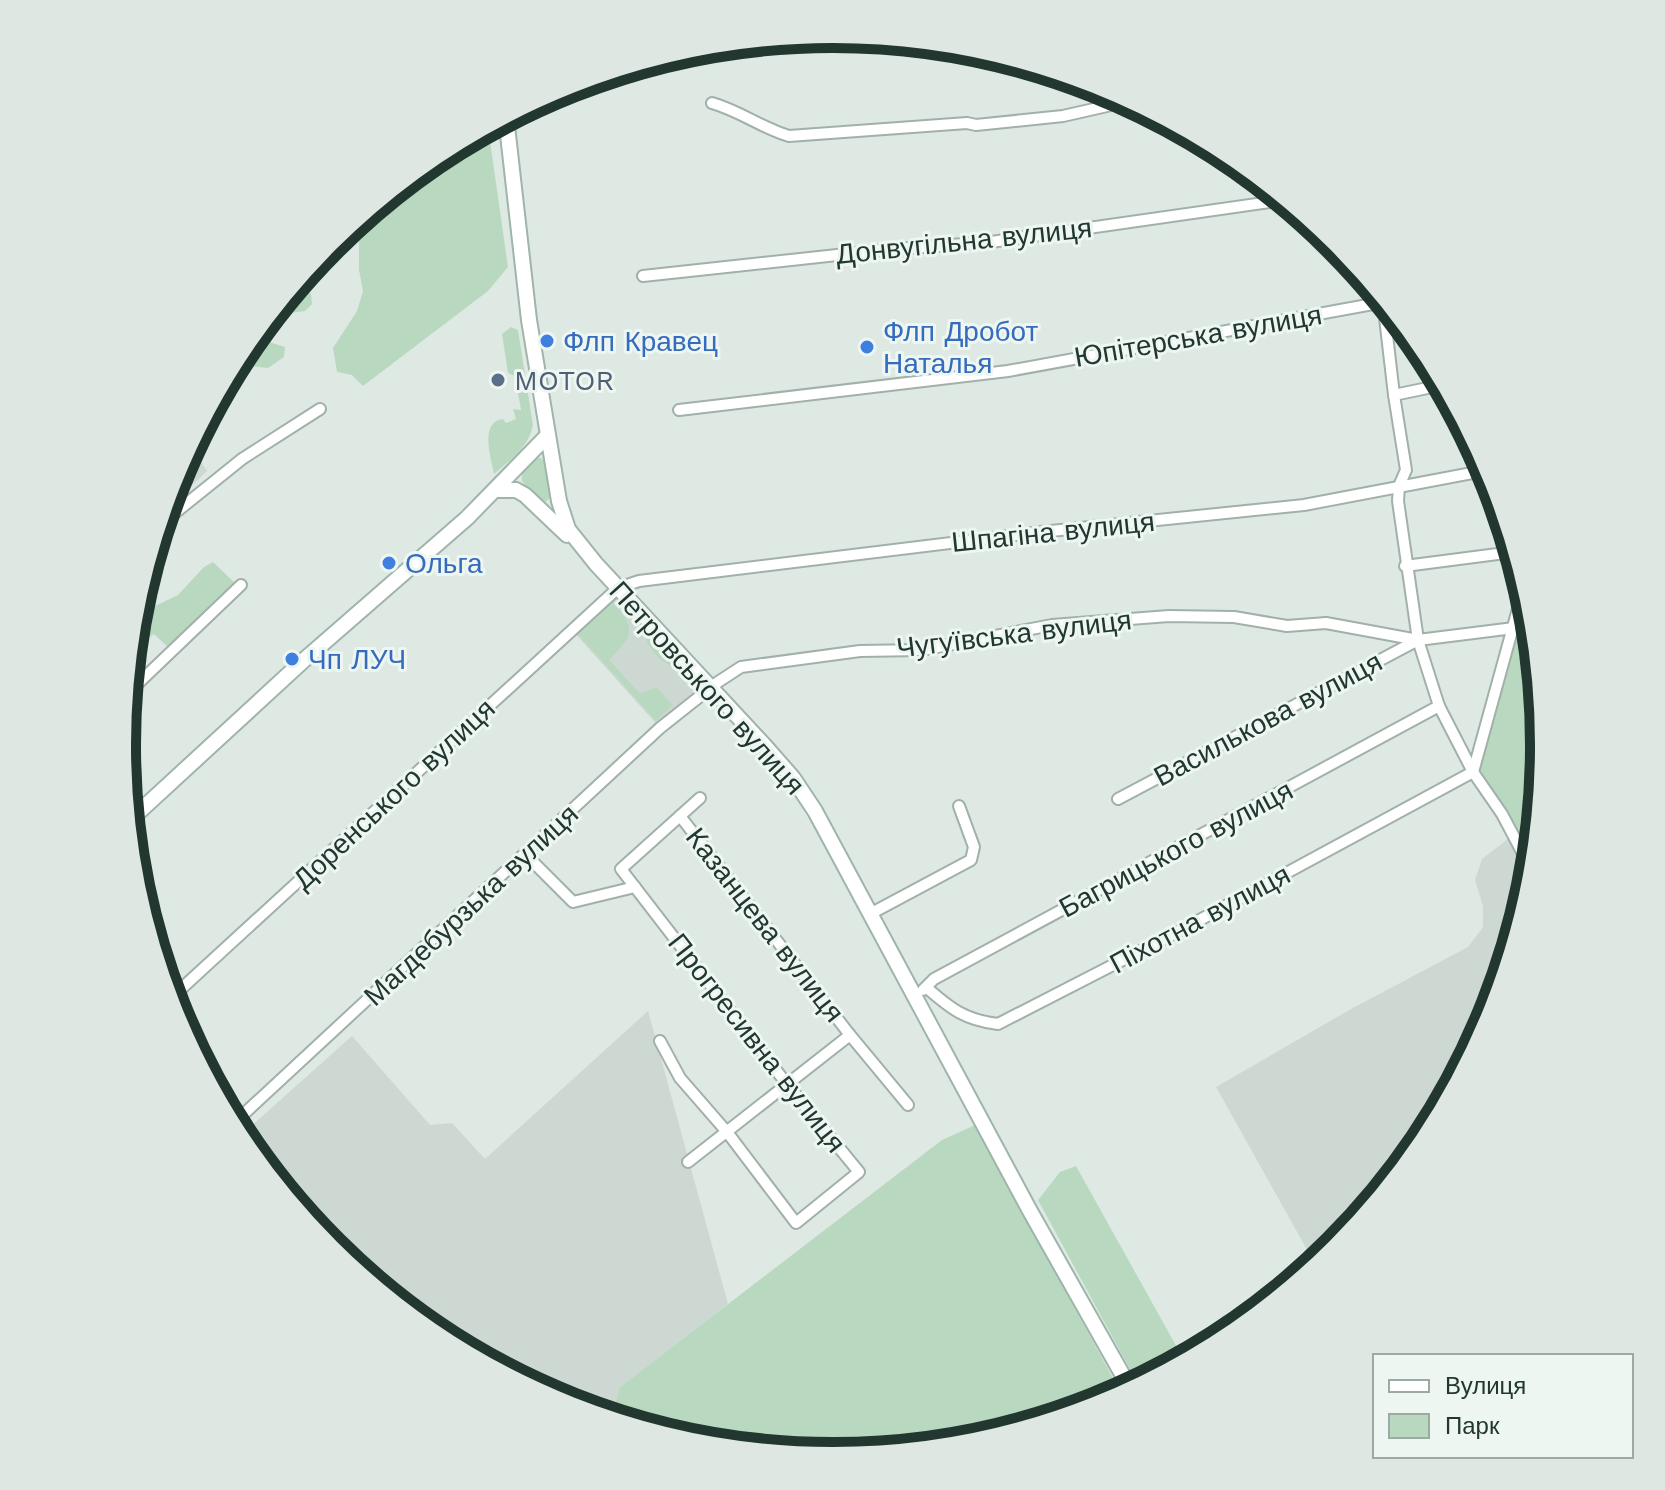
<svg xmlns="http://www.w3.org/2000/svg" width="1665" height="1490" viewBox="0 0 1665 1490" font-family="'Work Sans',sans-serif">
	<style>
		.built { fill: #cdd8d3 }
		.green { fill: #b8d9c0 }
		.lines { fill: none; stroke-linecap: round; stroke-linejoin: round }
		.street-casing { stroke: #a2b0aa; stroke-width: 14 }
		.secondary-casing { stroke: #9fb4ab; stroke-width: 18 }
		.street { stroke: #fff; stroke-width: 10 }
		.secondary { stroke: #fff; stroke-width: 14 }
		.shop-dot { fill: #3f7fe0; stroke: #eef6f2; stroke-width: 3 }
		.service-dot { fill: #5c6f8a; stroke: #eef6f2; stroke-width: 3 }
		.labels { text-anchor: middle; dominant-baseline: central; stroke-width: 6; stroke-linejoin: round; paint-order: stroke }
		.street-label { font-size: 28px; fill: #213730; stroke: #eef6f2 }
		.shop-label { font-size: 28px; fill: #366cbe; stroke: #eef6f2; text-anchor: start }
		.service-label { font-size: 28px; fill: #4e5e75; stroke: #eef6f2; text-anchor: start }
		.rim { fill: none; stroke: #213730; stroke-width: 10 }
	</style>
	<rect width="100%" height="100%" fill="#dfe9e4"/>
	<!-- built -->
	<g class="built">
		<path d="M 190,446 L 207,471 L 163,513 L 176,472 Z"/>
		<path d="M 615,590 L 706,692 L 660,728 L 571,629 Z"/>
		<path d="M 1513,835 L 1531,869 L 1530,884 L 1489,1018 L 1423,1140 L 1335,1248 L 1315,1264 L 1216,1087 L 1351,1009 L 1468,947 L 1483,927 L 1483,906 L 1475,880 L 1482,859 Z"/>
		<path d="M 648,1011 L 728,1304 L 620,1387 L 611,1417 L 560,1402 L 437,1336 L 329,1247 L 239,1137 L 352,1036 L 430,1125 L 452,1123 L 485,1159 Z"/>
	</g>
	<!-- green -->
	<g class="green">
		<path d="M 488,127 L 508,267 L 488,291 L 363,386 L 352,375 L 337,372 L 333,348 L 357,311 L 363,291 L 359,270 L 359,218 L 438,154 Z"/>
		<path d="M 304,273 L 301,278 L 304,288 L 311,294 L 312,304 L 305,311 L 269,316 Z"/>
		<path d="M 511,327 L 518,330 L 533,425 C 529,447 510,460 494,474 C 491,458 479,422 503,419 L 506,423 L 516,419 L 513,409 L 521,410 L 515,376 L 508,373 L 502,334 Z"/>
		<path d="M 259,329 L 266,341 L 285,347 L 284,357 L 268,368 L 239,365 L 232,367 L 242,350 Z"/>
		<path d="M 536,458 L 541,458 L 545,462 L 550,498 L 545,502 L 539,501 L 522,481 L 522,472 Z"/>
		<path d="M 213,562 L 239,587 L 169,648 L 154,634 L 147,639 L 142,626 L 151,608 L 178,595 L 204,567 Z"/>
		<path d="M 1524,587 L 1530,607 L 1543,745 L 1531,869 L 1473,772 Z"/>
		<path d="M 609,598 C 636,628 636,633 609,660 L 640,694 L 656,687 L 673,705 L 656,721 L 573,629 Z"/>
		<path d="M 645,631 L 678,667 L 678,669 C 663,664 645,648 645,631 Z"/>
		<path d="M 975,1125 L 1121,1393 L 1104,1402 L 971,1442 L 832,1456 L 693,1442 L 611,1417 L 620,1387 L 942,1140 Z"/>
		<path d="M 1076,1166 L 1184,1360 L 1138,1384 L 1038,1200 L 1060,1172 Z"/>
	</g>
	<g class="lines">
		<defs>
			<g id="street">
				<path d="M 712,103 C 740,111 762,128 789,136 L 967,123 L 976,125 L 1063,116 L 1129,101"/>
				<path d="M 643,276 L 883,250 L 991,242 L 1284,200"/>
				<path d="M 1383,301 L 1394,395 L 1406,470 L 1399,486 L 1398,501 L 1418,640 L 1439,706 L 1473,772 L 1502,814 L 1531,869"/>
				<path d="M 1394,395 L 1442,385"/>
				<path d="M 679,410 L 1008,371 L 1384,302"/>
				<path d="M 160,525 L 242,459 L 320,409"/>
				<path d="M 1405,566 L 1513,552"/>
				<path d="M 127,694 L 241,585"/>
				<path d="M 1118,799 L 1418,640"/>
				<path d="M 680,816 L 850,1035 L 908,1105"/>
				<path d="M 525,854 L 573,902 L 635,887"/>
				<path d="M 870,914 L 971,860 L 974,847 L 959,806"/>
				<path d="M 927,988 C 951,1009 965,1020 998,1024 L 1183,929 L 1473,772 L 1524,587"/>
				<path d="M 923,990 L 934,979 L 1439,706"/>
				<path d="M 170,999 L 618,588 L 639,581 L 1041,532 L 1304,505 L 1488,470"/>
				<path d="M 660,1041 L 680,1078 L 727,1132 L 796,1223 L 859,1172 L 786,1083 L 621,869 L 700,798"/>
				<path d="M 233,1124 L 660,728 L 718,682 L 741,667 L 860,651 L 922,650 L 1052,625 L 1169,616 L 1234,617 L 1287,626 L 1326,623 L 1418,640 L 1514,628"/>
				<path d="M 688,1162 L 850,1035"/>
			</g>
			<g id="secondary">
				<path d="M 506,117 L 529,320 L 559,501 L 568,529 L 596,564 L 765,746 L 793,778 L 815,811 L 1030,1211 L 1130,1388"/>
				<path d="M 496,490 L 516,490 L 525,495 L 567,535"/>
				<path d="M 129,821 L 304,660 L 467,518 L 547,436"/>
			</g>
		</defs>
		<!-- street casing -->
		<use href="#street" class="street-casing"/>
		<!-- secondary casing -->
		<use href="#secondary" class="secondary-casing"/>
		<!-- street -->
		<use href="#street" class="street"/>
		<!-- secondary -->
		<use href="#secondary" class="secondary"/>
	</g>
	<!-- markers -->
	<g class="shop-dot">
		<circle cx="547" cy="341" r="8"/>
		<circle cx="867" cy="347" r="8"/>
		<circle cx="389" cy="563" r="8"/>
		<circle cx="292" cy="659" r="8"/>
	</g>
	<circle class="service-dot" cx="498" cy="380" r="8"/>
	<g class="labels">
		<!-- street labels -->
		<g class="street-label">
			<text transform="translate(964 241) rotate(-6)">Донвугільна вулиця</text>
			<text transform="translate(1198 336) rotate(-10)">Юпітерська вулиця</text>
			<text transform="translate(1053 532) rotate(-6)">Шпагіна вулиця</text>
			<text transform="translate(1014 634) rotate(-7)">Чугуївська вулиця</text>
			<text transform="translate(707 688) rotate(48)">Петровського вулиця</text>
			<text transform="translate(1268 719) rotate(-28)">Василькова вулиця</text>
			<text transform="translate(394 794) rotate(-43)">Доренського вулиця</text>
			<text transform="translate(1176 849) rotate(-28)">Багрицького вулиця</text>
			<text transform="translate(471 905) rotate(-43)">Магдебурзька вулиця</text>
			<text transform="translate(1200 919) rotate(-28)">Піхотна вулиця</text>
			<text transform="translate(765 925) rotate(52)">Казанцева вулиця</text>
			<text transform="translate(757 1043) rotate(52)">Прогресивна вулиця</text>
		</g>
		<!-- shop labels -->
		<g class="shop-label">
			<text x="883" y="331">Флп Дробот<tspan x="883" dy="32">Наталья</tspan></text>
			<text x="563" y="341">Флп Кравец</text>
			<text x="405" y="563">Ольга</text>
			<text x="308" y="659">Чп ЛУЧ</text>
		</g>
		<!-- service labels -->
		<g class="service-label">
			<text x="514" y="380">MOTOR</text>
		</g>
	</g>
	<!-- crop -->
	<path d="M0 0H1665V1490H0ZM136 745a697 697 0 1 1 1394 0a697 697 0 1 1-1394 0Z" fill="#dee7e2" fill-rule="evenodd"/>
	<path class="rim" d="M136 745a697 697 0 1 1 1394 0a697 697 0 1 1-1394 0Z"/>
	<!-- legend -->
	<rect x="1373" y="1354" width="260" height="104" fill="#eef6f2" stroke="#9caaa4" stroke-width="2"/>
	<rect x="1389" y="1380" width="40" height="12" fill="#ffffff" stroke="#9caaa4" stroke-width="2"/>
	<text x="1445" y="1394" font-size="24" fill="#213730">Вулиця</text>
	<rect x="1389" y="1414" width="40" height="24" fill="#b8d9c0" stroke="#9caaa4" stroke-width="2"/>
	<text x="1445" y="1434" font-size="24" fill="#213730">Парк</text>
</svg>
